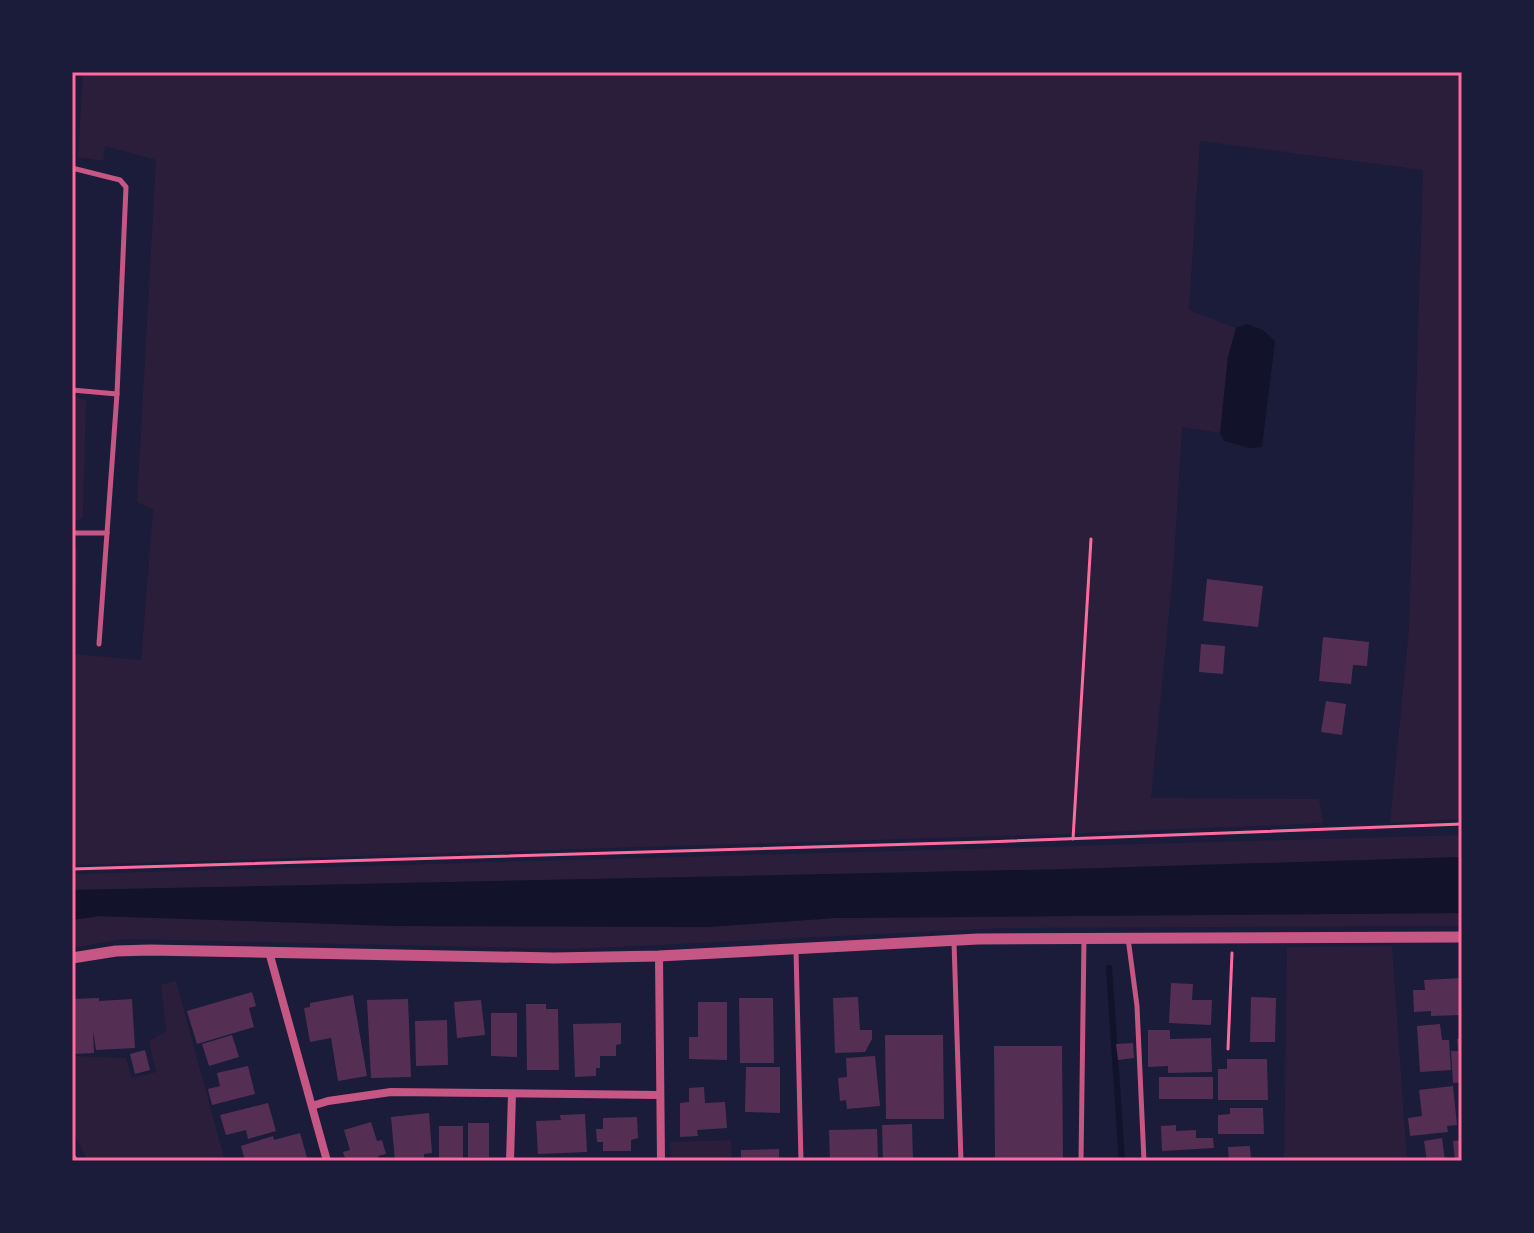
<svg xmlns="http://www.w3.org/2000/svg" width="1534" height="1233" viewBox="0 0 1534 1233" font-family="'Sofia Sans Condensed',sans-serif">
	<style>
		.green { fill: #2a1e3b }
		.water { fill: #12122b }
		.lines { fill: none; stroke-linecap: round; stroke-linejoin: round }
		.stream { stroke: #12122b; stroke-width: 6 }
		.building { fill: #542f53 }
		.path { stroke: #ff6b9d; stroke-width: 3 }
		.service { stroke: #c65784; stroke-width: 5 }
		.minor { stroke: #c65784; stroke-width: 8 }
		.tertiary { stroke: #c65784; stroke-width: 11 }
		.neatline { fill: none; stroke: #ff6b9d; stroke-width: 3 }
	</style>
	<rect width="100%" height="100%" fill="#1b1b3a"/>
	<!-- green -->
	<g class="green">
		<path d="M 83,72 L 1462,72 L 1462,819 L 1390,823 L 1409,629 L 1423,170 L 1200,141 L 1189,310 L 1236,328 L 1228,357 L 1220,433 L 1182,427 L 1174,561 L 1151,798 L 1319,799 L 1323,823 L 1062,834 L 72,865 L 72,543 L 78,548 L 73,654 L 141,660 L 153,510 L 137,502 L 156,160 L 105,146 L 103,161 L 78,157 Z"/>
		<path d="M 72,396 L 86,400 L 83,518 L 72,522 Z"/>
		<path d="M 1462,835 L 1462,857 L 1070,869 L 72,890 L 72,874 Z"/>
		<path d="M 1462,913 L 1462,926 L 1006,928 L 573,949 L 124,939 L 72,948 L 72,920 L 99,916 L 396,926 L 708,927 L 835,918 Z"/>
		<path d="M 1392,946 L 1407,1161 L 1284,1161 L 1287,947 Z"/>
		<path d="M 176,981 L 225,1161 L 88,1161 L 72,1130 L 72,1056 L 126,1058 L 132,1078 L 156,1072 L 149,1041 L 166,1031 L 161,985 Z"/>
		<path d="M 731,1140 L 732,1161 L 671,1161 L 670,1142 Z"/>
	</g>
	<!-- water -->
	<g class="water">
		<path d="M 1247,324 L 1263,330 L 1275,341 L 1262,447 L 1250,448 L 1224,441 L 1220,433 L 1228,357 L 1236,328 Z"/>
		<path d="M 1462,857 L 1462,913 L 835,918 L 708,927 L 396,926 L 99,916 L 72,920 L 72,890 L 1070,869 Z"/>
	</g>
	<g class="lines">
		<!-- stream -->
		<path class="stream" d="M 1109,968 L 1122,1161"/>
	</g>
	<!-- building -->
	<g class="building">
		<path d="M 1207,579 L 1263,586 L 1258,627 L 1203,621 Z"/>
		<path d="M 1323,637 L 1369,642 L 1367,666 L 1353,665 L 1351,684 L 1319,681 Z"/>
		<path d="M 1201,644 L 1225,646 L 1223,674 L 1199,672 Z"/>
		<path d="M 1326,701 L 1346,704 L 1342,735 L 1321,732 Z"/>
		<path d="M 1462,978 L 1462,1015 L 1431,1016 L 1431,1011 L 1414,1012 L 1413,990 L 1425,990 L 1424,980 Z"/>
		<path d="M 1171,983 L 1193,984 L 1192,1000 L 1212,1000 L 1211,1025 L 1169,1023 Z"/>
		<path d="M 252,992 L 256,1006 L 249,1008 L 254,1027 L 197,1044 L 187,1011 Z"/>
		<path d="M 353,995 L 367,1076 L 338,1081 L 331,1038 L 310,1042 L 304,1008 L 310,1007 L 310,1003 Z"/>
		<path d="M 858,997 L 860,1030 L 872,1030 L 872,1039 L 865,1052 L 835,1053 L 833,998 Z"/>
		<path d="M 1251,997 L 1276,998 L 1275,1042 L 1250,1042 Z"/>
		<path d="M 99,998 L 99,1001 L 132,999 L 135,1048 L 96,1050 L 93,1030 L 94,1053 L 72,1054 L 72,999 Z"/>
		<path d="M 739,998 L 773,998 L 774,1063 L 740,1063 Z"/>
		<path d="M 408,999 L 411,1077 L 371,1078 L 367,1000 Z"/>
		<path d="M 481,1000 L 485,1035 L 457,1038 L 454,1002 Z"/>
		<path d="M 698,1002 L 727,1002 L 727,1060 L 689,1059 L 689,1037 L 698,1037 Z"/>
		<path d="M 526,1004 L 546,1004 L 546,1009 L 558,1009 L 559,1070 L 527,1070 Z"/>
		<path d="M 491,1013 L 517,1013 L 517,1057 L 491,1056 Z"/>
		<path d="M 447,1020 L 448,1065 L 416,1066 L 415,1021 Z"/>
		<path d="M 621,1023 L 621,1044 L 616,1045 L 616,1056 L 600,1056 L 600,1068 L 596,1068 L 596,1076 L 575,1077 L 573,1024 Z"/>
		<path d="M 1440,1024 L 1442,1040 L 1449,1040 L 1451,1070 L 1420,1072 L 1417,1026 Z"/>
		<path d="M 1148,1030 L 1170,1030 L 1170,1039 L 1211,1038 L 1212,1072 L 1168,1073 L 1168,1066 L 1148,1067 Z"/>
		<path d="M 232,1035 L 239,1057 L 209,1066 L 202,1044 Z"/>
		<path d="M 885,1035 L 943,1035 L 944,1119 L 886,1119 Z"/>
		<path d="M 1457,1039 L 1462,1039 L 1462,1082 L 1453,1083 L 1451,1051 L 1458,1051 Z"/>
		<path d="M 1133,1043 L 1134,1058 L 1118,1060 L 1116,1044 Z"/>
		<path d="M 994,1046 L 1062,1046 L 1063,1161 L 995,1161 Z"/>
		<path d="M 145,1050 L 150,1070 L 135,1074 L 130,1054 Z"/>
		<path d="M 875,1056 L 880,1106 L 847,1109 L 846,1100 L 840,1101 L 838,1078 L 847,1077 L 846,1058 Z"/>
		<path d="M 1227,1059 L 1267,1059 L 1268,1100 L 1218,1100 L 1218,1069 L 1227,1069 Z"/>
		<path d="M 248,1066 L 255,1094 L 212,1105 L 208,1089 L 220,1086 L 217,1073 Z"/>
		<path d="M 746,1067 L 780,1067 L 780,1113 L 745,1112 Z"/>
		<rect x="1159" y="1077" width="54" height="22"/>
		<path d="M 1453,1086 L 1457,1125 L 1447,1126 L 1448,1132 L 1410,1136 L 1408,1118 L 1422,1116 L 1419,1090 Z"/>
		<path d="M 704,1087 L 705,1103 L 725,1102 L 727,1128 L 697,1130 L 698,1136 L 680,1137 L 680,1103 L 689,1102 L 689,1088 Z"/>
		<path d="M 268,1103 L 276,1131 L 248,1139 L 246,1130 L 226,1135 L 220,1115 Z"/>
		<path d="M 1230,1108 L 1263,1108 L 1264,1134 L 1218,1134 L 1218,1115 L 1230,1114 Z"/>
		<path d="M 429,1113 L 432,1153 L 424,1154 L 424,1161 L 395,1161 L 391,1117 Z"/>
		<path d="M 585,1114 L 587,1152 L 538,1154 L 536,1121 L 561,1120 L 560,1115 Z"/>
		<path d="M 637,1117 L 638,1138 L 631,1140 L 631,1151 L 603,1151 L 603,1142 L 597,1142 L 596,1129 L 603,1129 L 603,1118 Z"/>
		<path d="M 371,1122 L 377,1141 L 382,1140 L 386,1154 L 378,1156 L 380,1161 L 346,1161 L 343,1152 L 350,1150 L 344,1130 Z"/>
		<rect x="468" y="1123" width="21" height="34"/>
		<path d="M 912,1124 L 913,1161 L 883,1161 L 882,1125 Z"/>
		<path d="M 1176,1125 L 1176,1131 L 1196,1130 L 1196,1138 L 1213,1138 L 1214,1148 L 1162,1151 L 1161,1126 Z"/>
		<path d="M 439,1126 L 463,1126 L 463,1158 L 439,1159 Z"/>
		<path d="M 877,1129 L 878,1161 L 830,1161 L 829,1130 Z"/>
		<path d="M 300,1133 L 308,1161 L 245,1161 L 241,1146 L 273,1136 L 274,1140 Z"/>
		<path d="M 1442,1138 L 1445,1161 L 1427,1161 L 1424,1141 Z"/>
		<path d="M 1462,1140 L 1462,1161 L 1455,1161 L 1453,1141 Z"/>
		<path d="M 1250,1146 L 1251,1161 L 1229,1161 L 1228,1147 Z"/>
		<path d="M 779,1149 L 779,1161 L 741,1161 L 741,1150 Z"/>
	</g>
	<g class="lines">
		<!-- path -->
		<g class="path">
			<path d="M 1073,839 L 1091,539"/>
			<path d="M 72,869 L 985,842 L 1462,824"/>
			<path d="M 1228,1049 L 1232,953"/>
		</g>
		<!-- service -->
		<g class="service">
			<path d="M 72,168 L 120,180 L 126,187 L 117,394 L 99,644"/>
			<path d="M 72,390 L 117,394"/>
			<path d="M 72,533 L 107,533"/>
			<path d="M 1128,938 L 1137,1006 L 1144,1161"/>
			<path d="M 954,942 L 961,1161"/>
			<path d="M 796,950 L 801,1161"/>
			<path d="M 1081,1161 L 1084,938"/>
		</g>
		<!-- minor -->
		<g class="minor">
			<path d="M 269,952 L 327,1161"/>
			<path d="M 659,956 L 661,1161"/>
			<path d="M 312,1106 L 328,1101 L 391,1092 L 660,1095"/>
			<path d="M 510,1161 L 512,1094"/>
		</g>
		<!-- tertiary -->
		<g class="tertiary">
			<path d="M 72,958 L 116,951 L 150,950 L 554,958 L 659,956 L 978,939 L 1462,937"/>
			<path d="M 72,1160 L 72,1161"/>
		</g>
	</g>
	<!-- border -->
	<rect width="1534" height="1233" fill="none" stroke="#1b1b3a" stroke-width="148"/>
	<rect x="74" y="74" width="1386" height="1085" class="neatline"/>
</svg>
